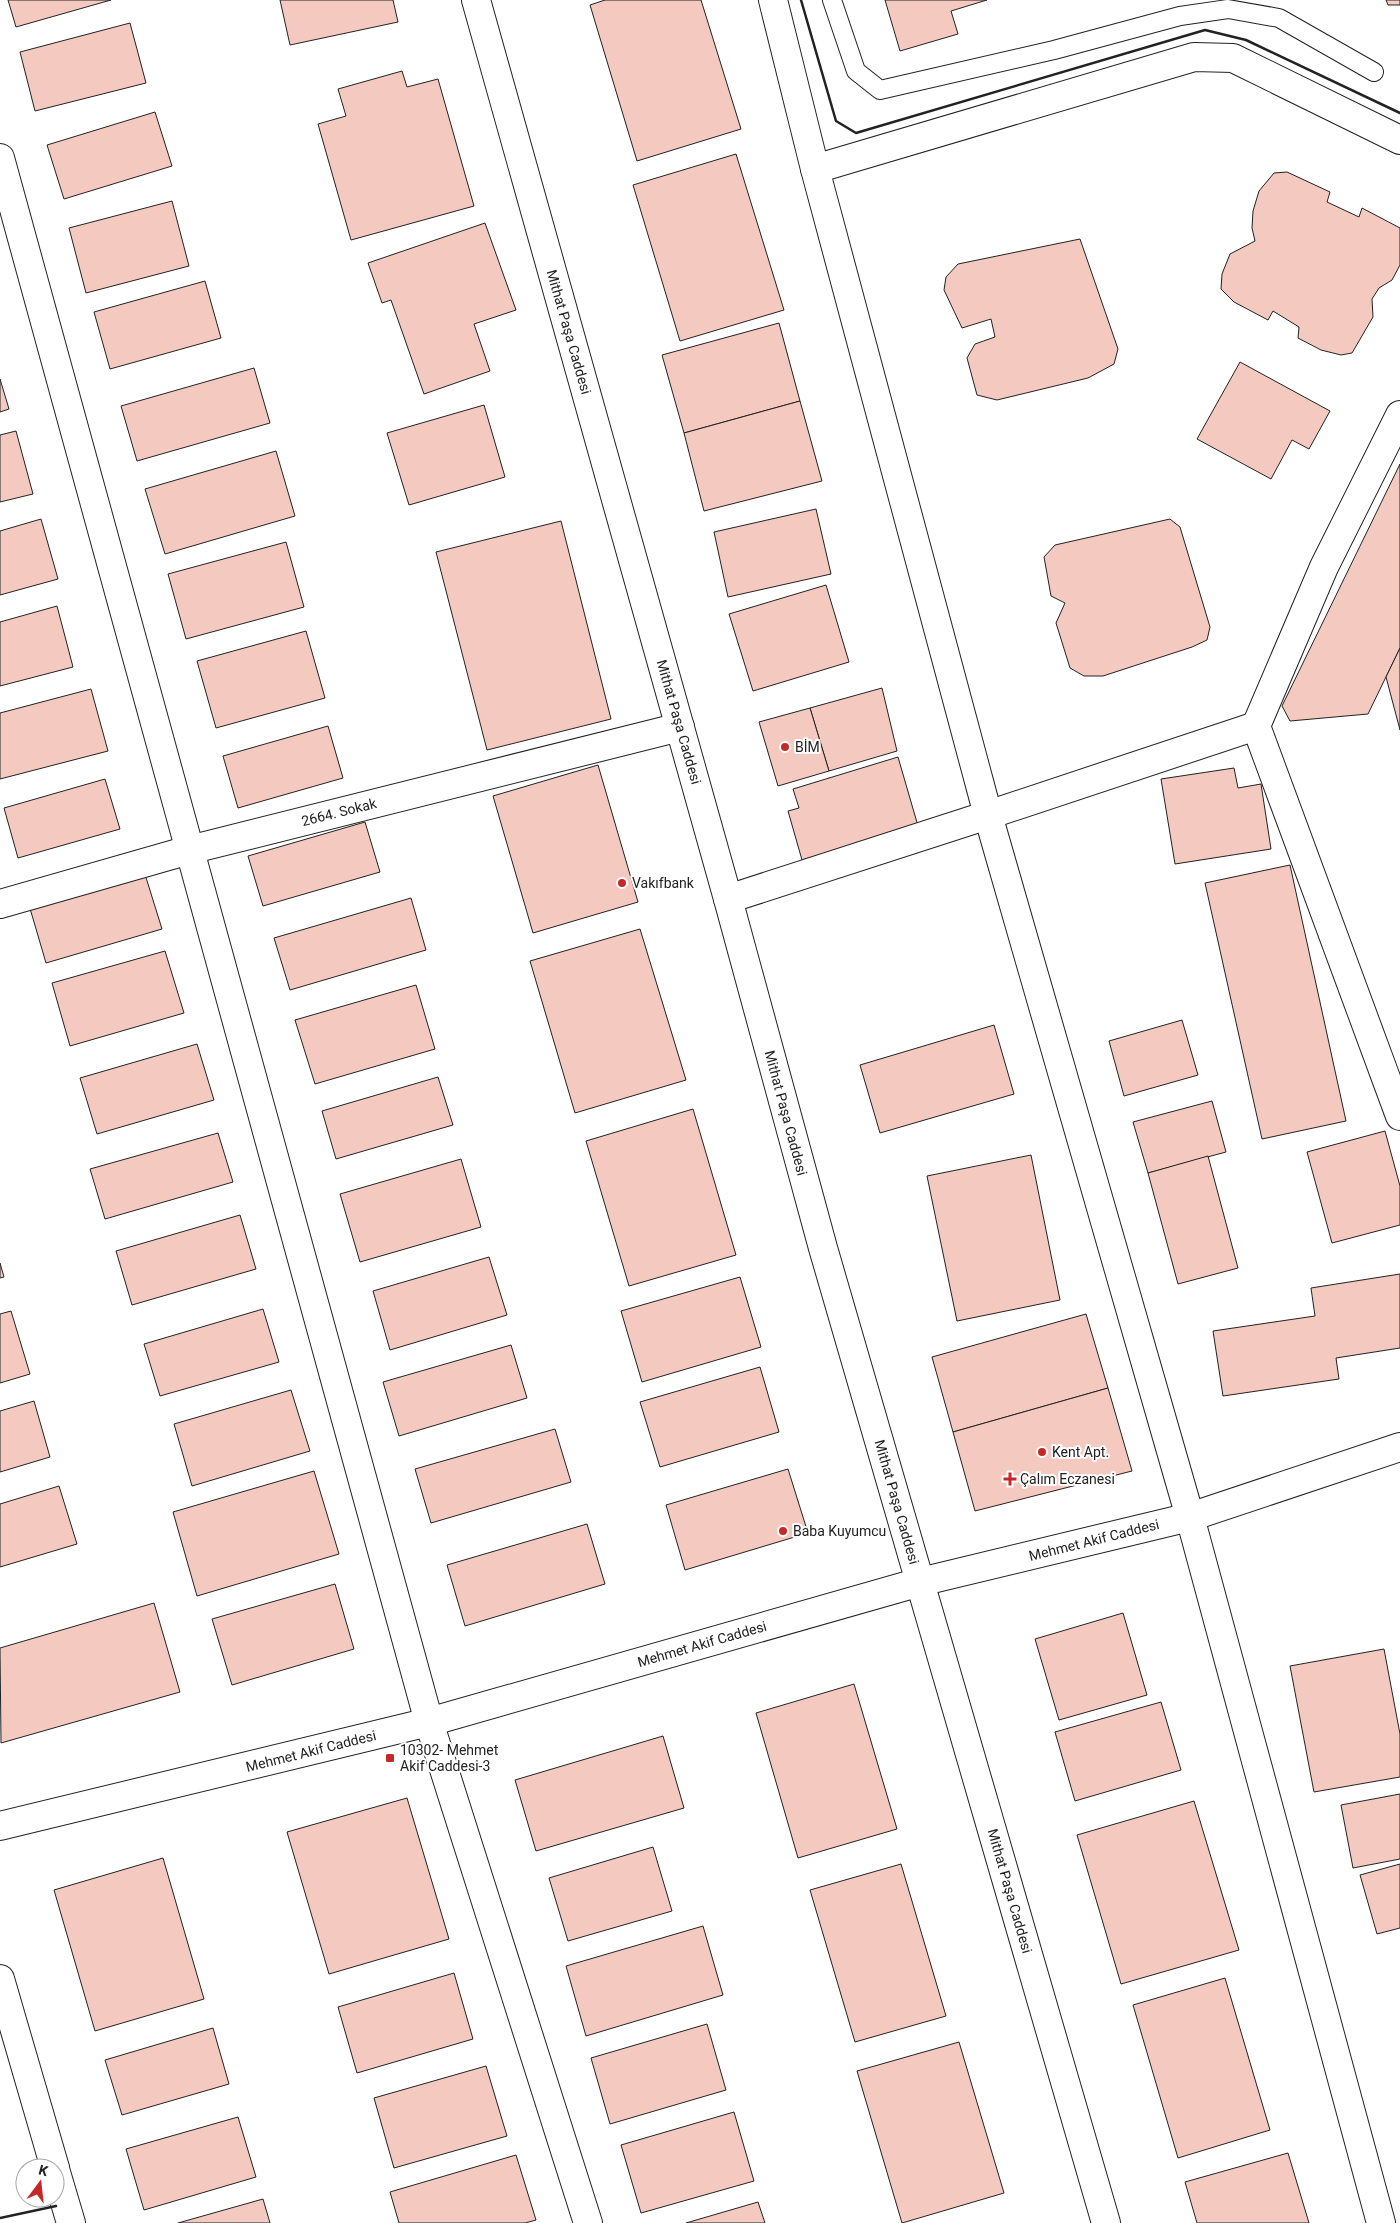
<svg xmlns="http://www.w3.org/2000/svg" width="1400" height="2223" viewBox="0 0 1400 2223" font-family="Roboto,sans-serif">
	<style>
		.building { fill: #f3c9c0; stroke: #222 }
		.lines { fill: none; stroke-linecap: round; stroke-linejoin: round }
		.lane-casing { stroke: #222; stroke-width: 20 }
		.street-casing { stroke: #222; stroke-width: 30 }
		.secondary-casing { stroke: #222; stroke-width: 30 }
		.lane { stroke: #fff; stroke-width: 18 }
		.street { stroke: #fff; stroke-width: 28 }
		.secondary { stroke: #fff; stroke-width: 28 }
		.wall { stroke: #222; stroke-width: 2.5 }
		.poi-dot { fill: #c62828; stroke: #fff; stroke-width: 2 }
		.labels { text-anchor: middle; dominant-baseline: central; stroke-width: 4; stroke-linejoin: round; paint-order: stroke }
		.street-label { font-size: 14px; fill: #222; stroke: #fff }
		.poi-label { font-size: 14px; fill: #222; stroke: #fff; text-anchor: start }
	</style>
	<rect width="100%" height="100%" fill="#fff"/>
	<!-- building -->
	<g class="building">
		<path d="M 8,0 L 111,0 L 16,27 Z"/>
		<path d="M 280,0 L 393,0 L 398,22 L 290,45 Z"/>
		<path d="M 605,0 L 701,0 L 741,129 L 637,161 L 590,5 Z"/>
		<path d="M 885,0 L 987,0 L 951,11 L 958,34 L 900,51 Z"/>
		<path d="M 1386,0 L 1400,0 L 1400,5 L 1388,5 Z"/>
		<path d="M 130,23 L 146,83 L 35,111 L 20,52 Z"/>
		<path d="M 402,71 L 407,87 L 438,79 L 474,206 L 351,240 L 318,124 L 346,116 L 338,89 Z"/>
		<path d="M 155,112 L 172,166 L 64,199 L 47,145 Z"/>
		<path d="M 736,154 L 784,310 L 680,341 L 633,185 Z"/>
		<path d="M 1287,172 L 1330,192 L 1327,202 L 1359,217 L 1362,208 L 1400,228 L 1400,265 L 1392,280 L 1379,288 L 1372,299 L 1373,317 L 1352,353 L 1341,355 L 1321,350 L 1298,338 L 1299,327 L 1273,311 L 1268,320 L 1234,302 L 1221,289 L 1222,274 L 1230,254 L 1255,241 L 1252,228 L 1253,211 L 1259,191 L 1274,173 Z"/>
		<path d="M 172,201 L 189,266 L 86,293 L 69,228 Z"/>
		<path d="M 485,223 L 516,310 L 474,324 L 490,371 L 424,394 L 391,300 L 382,303 L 368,263 Z"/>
		<path d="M 1080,239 L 1118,349 L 1114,364 L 1088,378 L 997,400 L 977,395 L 967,358 L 975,344 L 995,337 L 991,319 L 962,328 L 944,290 L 946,277 L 958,264 Z"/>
		<path d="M 205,281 L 221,338 L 110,369 L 94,312 Z"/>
		<path d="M 779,323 L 800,401 L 684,433 L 662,355 Z"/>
		<path d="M 1240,362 L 1330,411 L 1309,449 L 1292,440 L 1271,479 L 1197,439 Z"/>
		<path d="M 254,368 L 270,423 L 137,461 L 121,406 Z"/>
		<path d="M 0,379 L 9,409 L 0,412 Z"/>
		<path d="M 800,401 L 822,481 L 704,511 L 684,433 Z"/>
		<path d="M 484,405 L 505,477 L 409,505 L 387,433 Z"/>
		<path d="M 16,431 L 33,494 L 0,502 L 0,435 Z"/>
		<path d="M 276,451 L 295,516 L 165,554 L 145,489 Z"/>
		<path d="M 1400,464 L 1400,648 L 1368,714 L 1290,721 L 1282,706 Z"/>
		<path d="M 816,509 L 831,574 L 728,597 L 714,532 Z"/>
		<path d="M 41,519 L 58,579 L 0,595 L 0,531 Z"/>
		<path d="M 1170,519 L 1180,527 L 1210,627 L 1207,640 L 1192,647 L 1103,676 L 1084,676 L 1070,668 L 1056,623 L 1065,603 L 1051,596 L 1044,557 L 1055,545 Z"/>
		<path d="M 561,521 L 611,719 L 487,750 L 436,552 Z"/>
		<path d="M 286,542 L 304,607 L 186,639 L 168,574 Z"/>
		<path d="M 826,585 L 849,662 L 753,691 L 729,614 Z"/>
		<path d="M 57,606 L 73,667 L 0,686 L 0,622 Z"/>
		<path d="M 306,631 L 325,698 L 216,728 L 197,661 Z"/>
		<path d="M 1400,648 L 1400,730 L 1386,677 Z"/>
		<path d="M 882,688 L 897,751 L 829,771 L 810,708 Z"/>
		<path d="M 91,689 L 108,751 L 0,779 L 0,713 Z"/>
		<path d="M 810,708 L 829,771 L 778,786 L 759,722 Z"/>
		<path d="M 328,726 L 343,778 L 238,808 L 223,756 Z"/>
		<path d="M 898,757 L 918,826 L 802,860 L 788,811 L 799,808 L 793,789 Z"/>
		<path d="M 598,765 L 638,902 L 533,933 L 493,796 Z"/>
		<path d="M 1234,768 L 1238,788 L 1261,784 L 1271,849 L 1175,864 L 1161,779 Z"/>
		<path d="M 105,779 L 120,829 L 18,858 L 4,808 Z"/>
		<path d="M 365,822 L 380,872 L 263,906 L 248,856 Z"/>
		<path d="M 1290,865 L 1346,1121 L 1262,1139 L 1205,883 Z"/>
		<path d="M 144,871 L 162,929 L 46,963 L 29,905 Z"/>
		<path d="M 411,898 L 426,950 L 290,990 L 274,938 Z"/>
		<path d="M 640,929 L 686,1080 L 575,1113 L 530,961 Z"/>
		<path d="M 165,951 L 184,1013 L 70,1046 L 52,983 Z"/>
		<path d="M 416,985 L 435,1049 L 315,1084 L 295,1020 Z"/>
		<path d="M 1182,1020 L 1198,1075 L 1124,1096 L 1109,1041 Z"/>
		<path d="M 994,1025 L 1014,1094 L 880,1133 L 860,1065 Z"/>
		<path d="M 197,1044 L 214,1100 L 97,1134 L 80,1078 Z"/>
		<path d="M 438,1077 L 453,1125 L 336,1159 L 322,1111 Z"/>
		<path d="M 1212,1101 L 1226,1152 L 1148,1173 L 1133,1122 Z"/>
		<path d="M 693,1109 L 736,1255 L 629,1286 L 586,1141 Z"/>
		<path d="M 1385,1131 L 1400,1186 L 1400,1225 L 1332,1243 L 1307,1152 Z"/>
		<path d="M 218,1133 L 233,1182 L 105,1219 L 90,1169 Z"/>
		<path d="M 1031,1155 L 1060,1300 L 957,1321 L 927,1176 Z"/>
		<path d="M 1208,1156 L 1238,1268 L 1178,1284 L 1148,1173 Z"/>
		<path d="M 461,1159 L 481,1227 L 360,1262 L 340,1194 Z"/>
		<path d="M 240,1215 L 256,1269 L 132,1305 L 116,1251 Z"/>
		<path d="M 489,1257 L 507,1315 L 390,1350 L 373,1291 Z"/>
		<path d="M 0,1263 L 4,1277 L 0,1278 Z"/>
		<path d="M 1400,1274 L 1400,1348 L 1336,1358 L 1339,1379 L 1223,1396 L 1213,1331 L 1315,1316 L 1311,1288 Z"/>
		<path d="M 740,1277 L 761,1347 L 642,1382 L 621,1311 Z"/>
		<path d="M 263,1309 L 279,1362 L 160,1396 L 144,1344 Z"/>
		<path d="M 11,1311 L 30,1374 L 0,1383 L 0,1314 Z"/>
		<path d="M 1086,1314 L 1108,1388 L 953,1432 L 932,1357 Z"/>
		<path d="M 511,1345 L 527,1398 L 399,1436 L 383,1382 Z"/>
		<path d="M 760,1367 L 779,1432 L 660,1467 L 640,1402 Z"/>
		<path d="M 1108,1388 L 1132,1471 L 975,1511 L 953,1432 Z"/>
		<path d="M 291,1390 L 310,1451 L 192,1486 L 174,1424 Z"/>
		<path d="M 34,1401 L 50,1457 L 0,1472 L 0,1411 Z"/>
		<path d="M 555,1429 L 571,1482 L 431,1523 L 415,1469 Z"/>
		<path d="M 788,1469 L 808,1533 L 685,1570 L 666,1505 Z"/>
		<path d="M 314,1471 L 339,1554 L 197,1596 L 173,1512 Z"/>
		<path d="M 59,1486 L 77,1544 L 0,1567 L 0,1504 Z"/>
		<path d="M 587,1524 L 605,1584 L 465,1626 L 447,1565 Z"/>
		<path d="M 335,1584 L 354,1649 L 232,1685 L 212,1619 Z"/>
		<path d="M 154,1603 L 180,1692 L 1,1743 L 0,1648 Z"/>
		<path d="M 1123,1613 L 1147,1695 L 1059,1720 L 1035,1639 Z"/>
		<path d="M 1384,1649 L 1400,1734 L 1400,1777 L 1314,1792 L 1290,1666 Z"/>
		<path d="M 854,1684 L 897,1829 L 798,1858 L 756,1713 Z"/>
		<path d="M 1161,1702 L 1181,1770 L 1075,1801 L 1055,1732 Z"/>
		<path d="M 663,1736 L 684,1808 L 536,1851 L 515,1780 Z"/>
		<path d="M 1400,1794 L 1400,1859 L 1353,1868 L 1341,1805 Z"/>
		<path d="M 407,1798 L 449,1939 L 329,1974 L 287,1832 Z"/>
		<path d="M 1194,1801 L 1239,1950 L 1121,1984 L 1077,1835 Z"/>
		<path d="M 653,1847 L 672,1911 L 568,1941 L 549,1878 Z"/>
		<path d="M 163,1858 L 204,1999 L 95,2031 L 54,1890 Z"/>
		<path d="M 901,1864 L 946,2016 L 855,2042 L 810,1890 Z"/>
		<path d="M 1400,1864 L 1400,1928 L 1377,1934 L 1360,1875 Z"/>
		<path d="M 703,1926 L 723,1995 L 586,2036 L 566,1966 Z"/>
		<path d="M 454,1973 L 473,2039 L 357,2073 L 338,2007 Z"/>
		<path d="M 1225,1978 L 1270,2130 L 1178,2158 L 1133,2005 Z"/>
		<path d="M 707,2024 L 726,2090 L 610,2124 L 591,2058 Z"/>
		<path d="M 213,2028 L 229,2084 L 122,2115 L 105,2060 Z"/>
		<path d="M 959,2042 L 1004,2193 L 902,2223 L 857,2071 Z"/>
		<path d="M 486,2066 L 507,2136 L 394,2168 L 374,2098 Z"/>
		<path d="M 734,2112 L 754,2181 L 641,2213 L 621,2145 Z"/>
		<path d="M 238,2117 L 256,2177 L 144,2210 L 126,2149 Z"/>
		<path d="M 1288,2153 L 1309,2223 L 1197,2223 L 1185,2182 Z"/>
		<path d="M 516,2155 L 536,2220 L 525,2223 L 399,2223 L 390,2192 Z"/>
		<path d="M 263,2199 L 270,2223 L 178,2223 Z"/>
		<path d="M 758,2202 L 765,2223 L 686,2223 Z"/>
	</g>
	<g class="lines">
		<defs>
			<path id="lane" d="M 832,0 L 856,71 L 880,90 L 1054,50 L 1180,16 L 1228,9 L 1279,18 L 1374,72"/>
			<g id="street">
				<path d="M 773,0 L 815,169 L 988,815 L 1190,1517 L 1381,2223"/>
				<path d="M 0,158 L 429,1722 L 588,2223"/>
				<path d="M 815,169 L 1194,57 L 1233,58 L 1400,140"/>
				<path d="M 1400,415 L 1324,567 L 1256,726 L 1400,1116"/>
				<path d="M 728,899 L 988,815 L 1256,726"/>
				<path d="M 0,904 L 189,850 L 680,727"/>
				<path d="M 0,1979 L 55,2168"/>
				<path d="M 55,2169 L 71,2223"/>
			</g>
			<g id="secondary">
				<path d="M 476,0 L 728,899 L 823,1248 L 1106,2223"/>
				<path d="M 0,1826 L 429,1722 L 920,1582 L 1190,1517 L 1400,1447"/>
			</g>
		</defs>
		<!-- lane casing -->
		<use href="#lane" class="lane-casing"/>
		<!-- street casing -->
		<use href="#street" class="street-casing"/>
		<!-- secondary casing -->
		<use href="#secondary" class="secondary-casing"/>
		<!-- lane -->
		<use href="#lane" class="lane"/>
		<!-- street -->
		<use href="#street" class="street"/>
		<!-- secondary -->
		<use href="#secondary" class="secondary"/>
		<!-- wall -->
		<g class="wall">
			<path d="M 801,0 L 836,121 L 856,133 L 1205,30 L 1246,40 L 1400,113"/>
			<path d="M 0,2218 L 56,2206"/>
		</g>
	</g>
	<!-- markers -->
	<g class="poi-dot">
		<circle cx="785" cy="747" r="5"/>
		<circle cx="622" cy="883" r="5"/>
		<circle cx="1042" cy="1452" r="5"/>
		<path d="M1007.5 1471.5h5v5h5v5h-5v5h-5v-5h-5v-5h5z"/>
		<circle cx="783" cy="1531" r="5"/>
		<rect x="385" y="1753" width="10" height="10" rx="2.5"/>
	</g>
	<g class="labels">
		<!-- street labels -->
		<g class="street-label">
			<text transform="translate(569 332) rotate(74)">Mithat Paşa Caddesi</text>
			<text transform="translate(679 722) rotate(74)">Mithat Paşa Caddesi</text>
			<text transform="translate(339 812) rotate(-14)">2664. Sokak</text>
			<text transform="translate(786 1113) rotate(75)">Mithat Paşa Caddesi</text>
			<text transform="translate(897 1502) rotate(74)">Mithat Paşa Caddesi</text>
			<text transform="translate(1094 1540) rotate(-14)">Mehmet Akif Caddesi</text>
			<text transform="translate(702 1644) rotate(-16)">Mehmet Akif Caddesi</text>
			<text transform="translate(311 1751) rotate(-14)">Mehmet Akif Caddesi</text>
			<text transform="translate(1010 1891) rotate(74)">Mithat Paşa Caddesi</text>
		</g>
		<!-- poi labels -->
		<g class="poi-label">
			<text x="795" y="747">BİM</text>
			<text x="632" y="883">Vakıfbank</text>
			<text x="1052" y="1452">Kent Apt.</text>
			<text x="1020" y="1479">Çalım Eczanesi</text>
			<text x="793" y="1531">Baba Kuyumcu</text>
			<text x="400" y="1750">10302- Mehmet<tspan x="400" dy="16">Akif Caddesi-3</tspan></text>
		</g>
	</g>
	<!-- north arrow -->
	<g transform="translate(40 2183) rotate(15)"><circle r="24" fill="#ffffff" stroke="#a7a7a7"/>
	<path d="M0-4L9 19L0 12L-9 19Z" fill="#c62828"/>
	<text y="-8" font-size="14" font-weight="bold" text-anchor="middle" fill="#222222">K</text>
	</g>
</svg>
